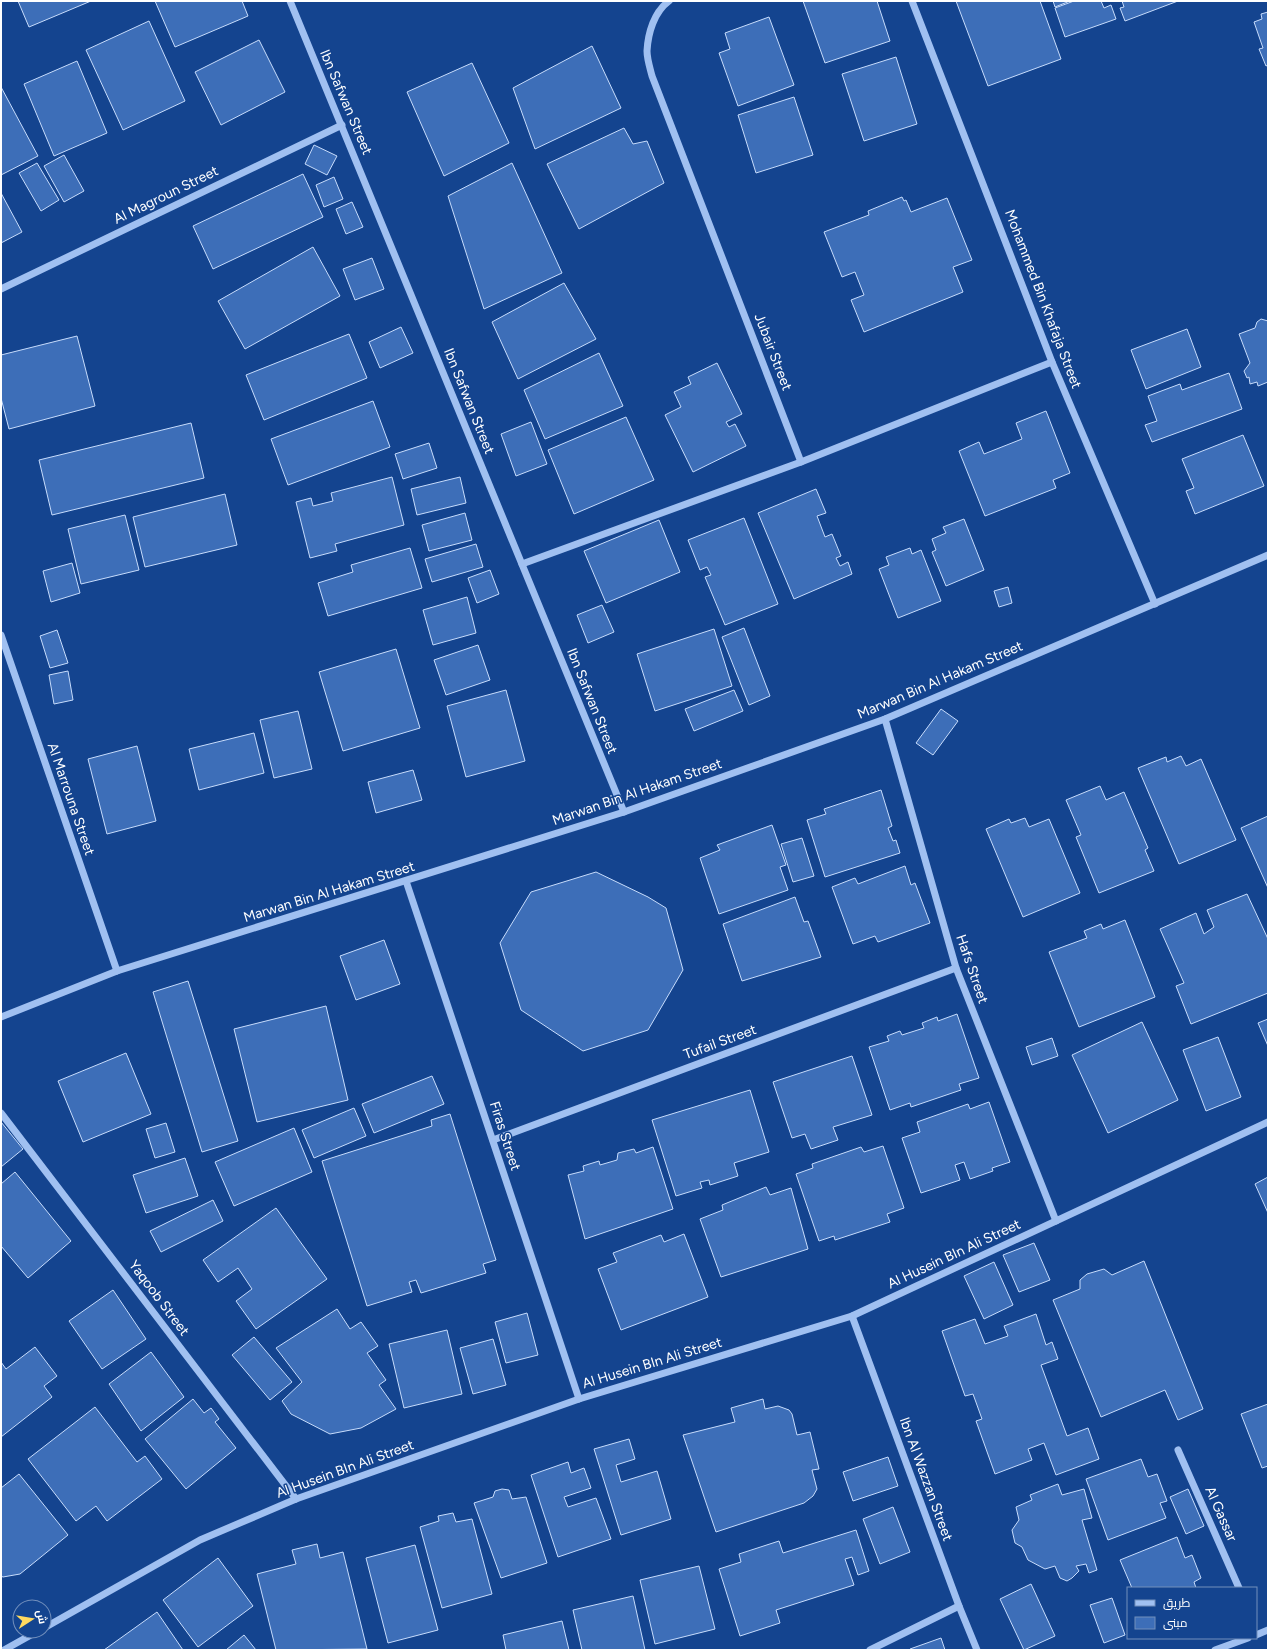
<svg xmlns="http://www.w3.org/2000/svg" width="1269" height="1651" viewBox="0 0 1269 1651" font-family="Figtree,Cairo,sans-serif">
	<style>
		.building { fill: #3d6eb8; stroke: #c7dcfc }
		.lines { fill: none; stroke-linecap: round; stroke-linejoin: round }
		.minor { stroke: #a0c0f1; stroke-width: 7 }
		.labels { text-anchor: middle; dominant-baseline: central; stroke-width: 3; stroke-linejoin: round; paint-order: stroke }
		.street-label { font-size: 14px; fill: #fff; stroke: #14448f }
	</style>
	<rect width="100%" height="100%" fill="#14448f"/>
	<!-- building -->
	<g class="building">
		<path d="M 18,1 L 91,1 L 29,27 Z"/>
		<path d="M 155,1 L 242,1 L 248,16 L 175,47 Z"/>
		<path d="M 803,1 L 877,1 L 890,41 L 825,63 Z"/>
		<path d="M 956,1 L 1040,1 L 1061,59 L 988,86 Z"/>
		<path d="M 1053,1 L 1070,1 L 1055,7 Z"/>
		<path d="M 1074,1 L 1101,1 L 1104,8 L 1111,5 L 1116,19 L 1065,37 L 1055,8 Z"/>
		<path d="M 1122,1 L 1178,1 L 1125,21 L 1120,8 L 1124,7 Z"/>
		<path d="M 1268,12 L 1268,65 L 1266,66 L 1259,49 L 1263,48 L 1254,22 L 1262,19 L 1261,14 Z"/>
		<path d="M 769,17 L 794,85 L 738,106 L 719,53 L 730,49 L 725,33 Z"/>
		<path d="M 149,21 L 185,101 L 123,130 L 86,50 Z"/>
		<path d="M 259,40 L 285,92 L 221,125 L 195,72 Z"/>
		<path d="M 592,46 L 621,108 L 535,149 L 513,88 Z"/>
		<path d="M 896,57 L 917,124 L 864,141 L 842,74 Z"/>
		<path d="M 77,61 L 107,133 L 54,156 L 24,84 Z"/>
		<path d="M 472,63 L 509,143 L 444,176 L 407,92 Z"/>
		<path d="M 1,87 L 38,156 L 1,175 Z"/>
		<path d="M 794,97 L 813,155 L 756,173 L 738,115 Z"/>
		<path d="M 624,128 L 633,144 L 647,141 L 664,183 L 579,229 L 547,164 Z"/>
		<path d="M 314,145 L 337,156 L 327,175 L 305,164 Z"/>
		<path d="M 64,155 L 84,191 L 64,202 L 44,166 Z"/>
		<path d="M 37,163 L 59,200 L 41,211 L 19,173 Z"/>
		<path d="M 512,163 L 562,273 L 484,309 L 448,196 Z"/>
		<path d="M 303,174 L 323,217 L 213,269 L 193,226 Z"/>
		<path d="M 334,177 L 343,199 L 324,207 L 316,185 Z"/>
		<path d="M 1,193 L 22,232 L 1,243 Z"/>
		<path d="M 902,197 L 904,201 L 906,200 L 911,212 L 947,198 L 972,260 L 953,267 L 963,292 L 864,332 L 851,300 L 864,295 L 855,272 L 842,277 L 824,232 L 869,215 L 868,211 Z"/>
		<path d="M 352,202 L 363,227 L 346,234 L 336,209 Z"/>
		<path d="M 313,247 L 340,296 L 245,349 L 218,301 Z"/>
		<path d="M 372,258 L 384,289 L 355,300 L 343,269 Z"/>
		<path d="M 564,283 L 596,339 L 518,379 L 492,322 Z"/>
		<path d="M 1261,319 L 1268,321 L 1268,382 L 1258,386 L 1257,382 L 1250,384 L 1249,377 L 1247,378 L 1244,371 L 1250,363 L 1239,334 L 1255,328 L 1257,322 Z"/>
		<path d="M 401,327 L 413,353 L 380,368 L 369,342 Z"/>
		<path d="M 1187,329 L 1201,367 L 1146,389 L 1131,350 Z"/>
		<path d="M 349,334 L 367,378 L 264,420 L 246,375 Z"/>
		<path d="M 77,336 L 95,406 L 9,429 L 1,398 L 1,355 Z"/>
		<path d="M 599,353 L 623,406 L 545,439 L 524,390 Z"/>
		<path d="M 717,363 L 742,414 L 726,422 L 729,427 L 735,424 L 746,446 L 693,472 L 665,415 L 681,407 L 674,392 L 691,384 L 688,377 Z"/>
		<path d="M 1229,373 L 1242,409 L 1152,442 L 1145,425 L 1157,421 L 1148,396 L 1180,384 L 1182,390 Z"/>
		<path d="M 373,401 L 390,447 L 288,485 L 271,439 Z"/>
		<path d="M 1046,411 L 1070,473 L 1053,480 L 1056,488 L 985,516 L 959,451 L 979,442 L 984,454 L 1022,439 L 1016,423 Z"/>
		<path d="M 626,417 L 654,480 L 574,514 L 548,450 Z"/>
		<path d="M 531,422 L 547,464 L 516,476 L 501,434 Z"/>
		<path d="M 191,423 L 204,478 L 52,515 L 39,460 Z"/>
		<path d="M 1243,435 L 1264,486 L 1195,514 L 1186,491 L 1194,488 L 1182,459 Z"/>
		<path d="M 429,443 L 437,468 L 403,479 L 395,454 Z"/>
		<path d="M 392,477 L 404,525 L 335,544 L 337,551 L 310,558 L 296,502 L 311,498 L 313,506 L 333,501 L 331,493 Z"/>
		<path d="M 460,477 L 466,503 L 417,515 L 411,489 Z"/>
		<path d="M 816,489 L 826,513 L 817,516 L 825,537 L 832,534 L 841,556 L 836,558 L 840,566 L 848,562 L 852,574 L 794,599 L 758,513 Z"/>
		<path d="M 225,494 L 237,545 L 145,567 L 133,517 Z"/>
		<path d="M 465,513 L 472,540 L 429,551 L 422,525 Z"/>
		<path d="M 125,515 L 139,570 L 81,584 L 68,529 Z"/>
		<path d="M 744,518 L 778,604 L 725,625 L 705,577 L 711,575 L 707,567 L 700,570 L 688,540 Z"/>
		<path d="M 964,519 L 984,570 L 946,586 L 932,552 L 936,550 L 932,539 L 946,533 L 943,527 Z"/>
		<path d="M 659,520 L 680,572 L 606,603 L 584,551 Z"/>
		<path d="M 476,544 L 483,567 L 432,582 L 425,559 Z"/>
		<path d="M 410,548 L 422,588 L 328,616 L 318,583 L 353,572 L 351,565 Z"/>
		<path d="M 910,548 L 912,554 L 921,550 L 941,601 L 898,618 L 879,569 L 889,565 L 886,557 Z"/>
		<path d="M 72,563 L 80,593 L 51,602 L 43,571 Z"/>
		<path d="M 490,570 L 499,594 L 477,603 L 468,578 Z"/>
		<path d="M 1008,587 L 1012,603 L 999,607 L 994,591 Z"/>
		<path d="M 467,597 L 476,633 L 433,645 L 423,610 Z"/>
		<path d="M 602,605 L 614,632 L 588,643 L 577,615 Z"/>
		<path d="M 744,628 L 770,696 L 749,705 L 722,637 Z"/>
		<path d="M 714,629 L 732,686 L 655,711 L 637,654 Z"/>
		<path d="M 57,630 L 68,663 L 50,668 L 40,636 Z"/>
		<path d="M 478,645 L 490,680 L 446,695 L 434,660 Z"/>
		<path d="M 396,649 L 420,728 L 343,751 L 319,672 Z"/>
		<path d="M 68,671 L 73,700 L 54,704 L 49,675 Z"/>
		<path d="M 506,690 L 525,761 L 466,777 L 447,706 Z"/>
		<path d="M 734,690 L 743,711 L 694,731 L 685,709 Z"/>
		<path d="M 941,709 L 958,721 L 933,755 L 916,743 Z"/>
		<path d="M 298,711 L 312,769 L 274,778 L 260,720 Z"/>
		<path d="M 254,733 L 264,773 L 199,790 L 189,749 Z"/>
		<path d="M 137,746 L 156,821 L 107,834 L 88,759 Z"/>
		<path d="M 1181,756 L 1186,766 L 1201,759 L 1236,840 L 1179,864 L 1138,768 L 1166,757 L 1167,762 Z"/>
		<path d="M 413,770 L 422,800 L 376,813 L 368,782 Z"/>
		<path d="M 1100,786 L 1106,800 L 1124,792 L 1148,848 L 1145,850 L 1154,871 L 1099,893 L 1076,837 L 1081,835 L 1066,800 Z"/>
		<path d="M 881,790 L 892,826 L 888,828 L 893,841 L 896,840 L 900,853 L 825,877 L 807,820 L 826,814 L 824,809 Z"/>
		<path d="M 1268,816 L 1268,888 L 1241,828 Z"/>
		<path d="M 1025,818 L 1029,827 L 1049,819 L 1080,893 L 1023,917 L 986,829 L 1009,819 L 1011,823 Z"/>
		<path d="M 772,825 L 786,865 L 780,867 L 788,890 L 719,914 L 700,858 L 720,850 L 717,845 Z"/>
		<path d="M 802,838 L 814,876 L 793,882 L 781,844 Z"/>
		<path d="M 905,866 L 911,885 L 915,883 L 930,923 L 878,942 L 875,936 L 853,944 L 832,887 L 855,878 L 858,884 Z"/>
		<path d="M 596,872 L 648,897 L 666,908 L 683,970 L 648,1030 L 583,1051 L 521,1010 L 500,943 L 531,892 Z"/>
		<path d="M 1247,894 L 1268,939 L 1268,993 L 1191,1024 L 1176,986 L 1184,983 L 1160,929 L 1196,913 L 1204,934 L 1214,927 L 1207,910 Z"/>
		<path d="M 795,897 L 804,922 L 808,921 L 821,957 L 742,981 L 723,924 Z"/>
		<path d="M 1125,920 L 1155,997 L 1079,1027 L 1049,952 L 1087,938 L 1084,931 L 1101,924 L 1103,929 Z"/>
		<path d="M 384,940 L 400,984 L 356,1000 L 340,956 Z"/>
		<path d="M 188,981 L 238,1141 L 202,1152 L 153,992 Z"/>
		<path d="M 326,1006 L 348,1100 L 257,1122 L 234,1029 Z"/>
		<path d="M 957,1014 L 979,1078 L 959,1084 L 961,1090 L 911,1107 L 910,1103 L 890,1110 L 869,1047 L 889,1041 L 887,1036 L 900,1031 L 902,1035 L 924,1028 L 922,1023 L 937,1017 L 938,1021 Z"/>
		<path d="M 1268,1019 L 1268,1046 L 1258,1023 Z"/>
		<path d="M 1142,1022 L 1178,1100 L 1108,1133 L 1072,1055 Z"/>
		<path d="M 1218,1037 L 1241,1097 L 1206,1111 L 1183,1050 Z"/>
		<path d="M 1052,1038 L 1058,1056 L 1032,1065 L 1026,1047 Z"/>
		<path d="M 126,1053 L 151,1114 L 83,1142 L 58,1081 Z"/>
		<path d="M 852,1056 L 872,1115 L 833,1127 L 838,1140 L 811,1149 L 805,1134 L 792,1138 L 773,1082 Z"/>
		<path d="M 432,1076 L 444,1104 L 374,1133 L 362,1104 Z"/>
		<path d="M 750,1090 L 769,1152 L 734,1163 L 738,1176 L 710,1185 L 709,1180 L 700,1182 L 702,1188 L 676,1196 L 652,1120 Z"/>
		<path d="M 989,1102 L 1010,1162 L 992,1168 L 993,1171 L 970,1179 L 964,1162 L 955,1165 L 960,1180 L 921,1193 L 902,1138 L 920,1132 L 917,1122 L 968,1104 L 970,1109 Z"/>
		<path d="M 354,1108 L 366,1136 L 314,1158 L 302,1130 Z"/>
		<path d="M 450,1114 L 496,1260 L 483,1264 L 486,1273 L 421,1293 L 416,1280 L 409,1282 L 412,1292 L 367,1306 L 322,1161 L 432,1126 L 431,1120 Z"/>
		<path d="M 1,1122 L 23,1149 L 1,1167 Z"/>
		<path d="M 166,1123 L 175,1152 L 155,1158 L 146,1129 Z"/>
		<path d="M 294,1128 L 312,1172 L 234,1206 L 215,1162 Z"/>
		<path d="M 883,1146 L 904,1208 L 887,1214 L 890,1222 L 835,1240 L 834,1236 L 819,1241 L 796,1174 L 813,1168 L 812,1164 L 861,1147 L 864,1152 Z"/>
		<path d="M 653,1147 L 673,1209 L 585,1239 L 568,1175 L 584,1171 L 583,1166 L 599,1161 L 600,1165 L 617,1160 L 618,1153 L 634,1149 L 636,1153 Z"/>
		<path d="M 185,1158 L 198,1196 L 146,1213 L 133,1175 Z"/>
		<path d="M 15,1172 L 71,1241 L 28,1278 L 1,1246 L 1,1184 Z"/>
		<path d="M 1268,1177 L 1268,1213 L 1255,1184 Z"/>
		<path d="M 766,1187 L 770,1195 L 791,1188 L 808,1249 L 721,1277 L 700,1219 L 723,1210 L 722,1205 Z"/>
		<path d="M 213,1200 L 223,1221 L 161,1252 L 150,1231 Z"/>
		<path d="M 276,1208 L 327,1279 L 256,1329 L 236,1301 L 252,1289 L 238,1268 L 218,1282 L 203,1260 Z"/>
		<path d="M 684,1234 L 708,1297 L 621,1330 L 598,1269 L 617,1262 L 613,1253 L 661,1235 L 664,1242 Z"/>
		<path d="M 1034,1243 L 1050,1280 L 1019,1292 L 1003,1255 Z"/>
		<path d="M 1144,1261 L 1203,1409 L 1178,1420 L 1165,1390 L 1101,1417 L 1053,1300 L 1080,1289 L 1080,1280 L 1087,1274 L 1104,1269 L 1112,1275 Z"/>
		<path d="M 994,1262 L 1013,1305 L 984,1319 L 964,1276 Z"/>
		<path d="M 113,1290 L 146,1339 L 102,1369 L 69,1321 Z"/>
		<path d="M 337,1309 L 350,1329 L 361,1322 L 378,1346 L 367,1353 L 386,1380 L 379,1385 L 396,1409 L 361,1428 L 330,1434 L 291,1414 L 282,1401 L 302,1382 L 276,1348 Z"/>
		<path d="M 527,1313 L 538,1355 L 506,1363 L 495,1322 Z"/>
		<path d="M 1036,1314 L 1046,1345 L 1052,1342 L 1058,1359 L 1041,1365 L 1067,1436 L 1088,1428 L 1099,1459 L 1056,1475 L 1044,1443 L 1028,1449 L 1032,1460 L 995,1474 L 976,1421 L 982,1419 L 973,1394 L 965,1396 L 942,1331 L 975,1319 L 985,1344 L 1008,1336 L 1004,1326 Z"/>
		<path d="M 447,1330 L 462,1394 L 404,1408 L 389,1344 Z"/>
		<path d="M 254,1337 L 292,1382 L 270,1400 L 232,1355 Z"/>
		<path d="M 493,1339 L 506,1385 L 473,1394 L 460,1348 Z"/>
		<path d="M 35,1347 L 57,1376 L 44,1386 L 52,1397 L 1,1437 L 1,1362 L 6,1369 Z"/>
		<path d="M 151,1352 L 184,1397 L 141,1431 L 109,1384 Z"/>
		<path d="M 193,1399 L 204,1413 L 211,1408 L 219,1419 L 215,1422 L 236,1448 L 186,1489 L 145,1439 Z"/>
		<path d="M 763,1399 L 765,1409 L 778,1406 L 789,1410 L 792,1414 L 797,1435 L 810,1432 L 819,1469 L 812,1470 L 817,1489 L 813,1496 L 804,1503 L 716,1532 L 683,1435 L 735,1422 L 731,1408 Z"/>
		<path d="M 1268,1404 L 1268,1466 L 1262,1468 L 1241,1414 Z"/>
		<path d="M 95,1407 L 137,1462 L 145,1456 L 162,1479 L 107,1521 L 96,1506 L 76,1521 L 28,1459 Z"/>
		<path d="M 629,1439 L 635,1459 L 616,1465 L 621,1482 L 657,1471 L 671,1519 L 621,1535 L 594,1449 Z"/>
		<path d="M 888,1457 L 898,1486 L 853,1501 L 843,1472 Z"/>
		<path d="M 1141,1459 L 1148,1477 L 1157,1474 L 1167,1501 L 1160,1503 L 1166,1518 L 1108,1540 L 1086,1479 Z"/>
		<path d="M 568,1462 L 571,1473 L 584,1468 L 591,1488 L 564,1497 L 568,1507 L 596,1498 L 611,1539 L 558,1557 L 531,1475 Z"/>
		<path d="M 19,1474 L 68,1535 L 20,1574 L 3,1577 L 1,1576 L 1,1488 Z"/>
		<path d="M 1058,1484 L 1062,1495 L 1084,1489 L 1092,1518 L 1082,1520 L 1097,1570 L 1089,1573 L 1086,1564 L 1076,1566 L 1079,1571 L 1072,1578 L 1067,1581 L 1060,1578 L 1055,1566 L 1045,1569 L 1028,1560 L 1022,1547 L 1015,1543 L 1012,1530 L 1019,1520 L 1016,1507 L 1032,1500 L 1030,1495 Z"/>
		<path d="M 502,1489 L 509,1490 L 512,1499 L 526,1497 L 547,1563 L 501,1578 L 474,1503 L 493,1497 L 495,1491 Z"/>
		<path d="M 1188,1489 L 1204,1526 L 1186,1534 L 1170,1497 Z"/>
		<path d="M 893,1507 L 910,1552 L 880,1564 L 863,1519 Z"/>
		<path d="M 453,1513 L 456,1522 L 472,1519 L 492,1594 L 442,1608 L 420,1527 L 439,1521 L 438,1516 Z"/>
		<path d="M 856,1530 L 869,1571 L 858,1575 L 852,1557 L 845,1559 L 854,1585 L 776,1610 L 780,1623 L 740,1636 L 719,1569 L 741,1562 L 739,1554 L 779,1541 L 783,1553 Z"/>
		<path d="M 1177,1537 L 1185,1558 L 1192,1555 L 1201,1578 L 1194,1582 L 1196,1588 L 1132,1588 L 1120,1560 Z"/>
		<path d="M 317,1544 L 320,1558 L 343,1552 L 367,1649 L 276,1650 L 257,1574 L 296,1564 L 292,1550 Z"/>
		<path d="M 415,1545 L 438,1630 L 388,1643 L 366,1558 Z"/>
		<path d="M 218,1558 L 253,1606 L 198,1647 L 163,1600 Z"/>
		<path d="M 699,1566 L 715,1629 L 655,1644 L 640,1580 Z"/>
		<path d="M 1031,1584 L 1055,1636 L 1024,1650 L 1000,1599 Z"/>
		<path d="M 633,1596 L 645,1650 L 582,1650 L 573,1610 Z"/>
		<path d="M 1112,1598 L 1125,1635 L 1104,1643 L 1090,1605 Z"/>
		<path d="M 157,1612 L 183,1650 L 104,1650 Z"/>
		<path d="M 562,1621 L 569,1650 L 506,1650 L 503,1635 Z"/>
		<path d="M 244,1635 L 256,1650 L 226,1650 Z"/>
		<path d="M 941,1638 L 945,1650 L 911,1650 L 910,1649 Z"/>
	</g>
	<g class="lines">
		<!-- minor -->
		<g class="minor">
			<path d="M 290,1 L 624,812"/>
			<path d="M 669,1 C 654,12 648,33 647,51 C 647,59 650,68 652,76 L 801,462 L 1052,362"/>
			<path d="M 912,1 L 1052,362 L 1155,604"/>
			<path d="M 1,289 L 342,125"/>
			<path d="M 522,564 L 801,462"/>
			<path d="M 1,635 L 117,971"/>
			<path d="M 885,719 L 956,968 L 1056,1221"/>
			<path d="M 406,881 L 579,1399"/>
			<path d="M 1,1017 L 117,971 L 624,812 L 885,719 L 1268,555"/>
			<path d="M 1,1113 L 296,1499"/>
			<path d="M 493,1140 L 956,968"/>
			<path d="M 852,1316 L 959,1606 L 977,1650"/>
			<path d="M 1178,1450 L 1239,1588"/>
			<path d="M 44,1628 L 200,1540 L 296,1499 L 579,1399 L 852,1316 L 1268,1122"/>
			<path d="M 1256,1635 L 1268,1630"/>
			<path d="M 4,1650 L 38,1631"/>
			<path d="M 870,1650 L 959,1606"/>
			<path d="M 1215,1650 L 1248,1638"/>
		</g>
	</g>
	<g class="labels">
		<!-- street labels -->
		<g class="street-label">
			<text transform="translate(346 102) rotate(67)">Ibn Safwan Street</text>
			<text transform="translate(166 195) rotate(-26)">Al Magroun Street</text>
			<text transform="translate(1043 299) rotate(69)">Mohammed Bin Khafaja Street</text>
			<text transform="translate(773 352) rotate(69)">Jubair Street</text>
			<text transform="translate(469 401) rotate(68)">Ibn Safwan Street</text>
			<text transform="translate(940 680) rotate(-23)">Marwan Bin Al Hakam Street</text>
			<text transform="translate(592 701) rotate(68)">Ibn Safwan Street</text>
			<text transform="translate(637 792) rotate(-19)">Marwan Bin Al Hakam Street</text>
			<text transform="translate(71 799) rotate(71)">Al Marrouna Street</text>
			<text transform="translate(329 892) rotate(-17)">Marwan Bin Al Hakam Street</text>
			<text transform="translate(972 969) rotate(71)">Hafs Street</text>
			<text transform="translate(720 1042) rotate(-20)">Tufail Street</text>
			<text transform="translate(505 1136) rotate(72)">Firas Street</text>
			<text transform="translate(954 1254) rotate(-25)">Al Husein BIn Ali Street</text>
			<text transform="translate(159 1298) rotate(53)">Yaqoob Street</text>
			<text transform="translate(652 1363) rotate(-17)">Al Husein BIn Ali Street</text>
			<text transform="translate(345 1469) rotate(-20)">Al Husein BIn Ali Street</text>
			<text transform="translate(926 1479) rotate(70)">Ibn Al Wazzan Street</text>
			<text transform="translate(1221 1514) rotate(66)">Al Gassar</text>
		</g>
	</g>
	<!-- border -->
	<rect width="1269" height="1651" fill="none" stroke="#ffffff" stroke-width="4"/>
	<!-- legend -->
	<rect x="1127" y="1587" width="130" height="52" fill="#14448f" stroke="#728fbc"/>
	<rect x="1135" y="1600" width="20" height="6" fill="#a0c0f1" stroke="#728fbc"/>
	<text x="1163" y="1607" font-size="12" fill="#ffffff">طريق</text>
	<rect x="1135" y="1617" width="20" height="12" fill="#3d6eb8" stroke="#728fbc"/>
	<text x="1163" y="1627" font-size="12" fill="#ffffff">مبنى</text>
	<!-- north arrow -->
	<g transform="translate(32 1619) rotate(78)"><circle r="19" fill="#14448f" stroke="#728fbc"/>
	<path d="M0-3L7 15L0 10L-7 15Z" fill="#ffd95f"/>
	<text y="-6" font-size="11" font-weight="bold" text-anchor="middle" fill="#ffffff">ش</text>
	</g>
</svg>
